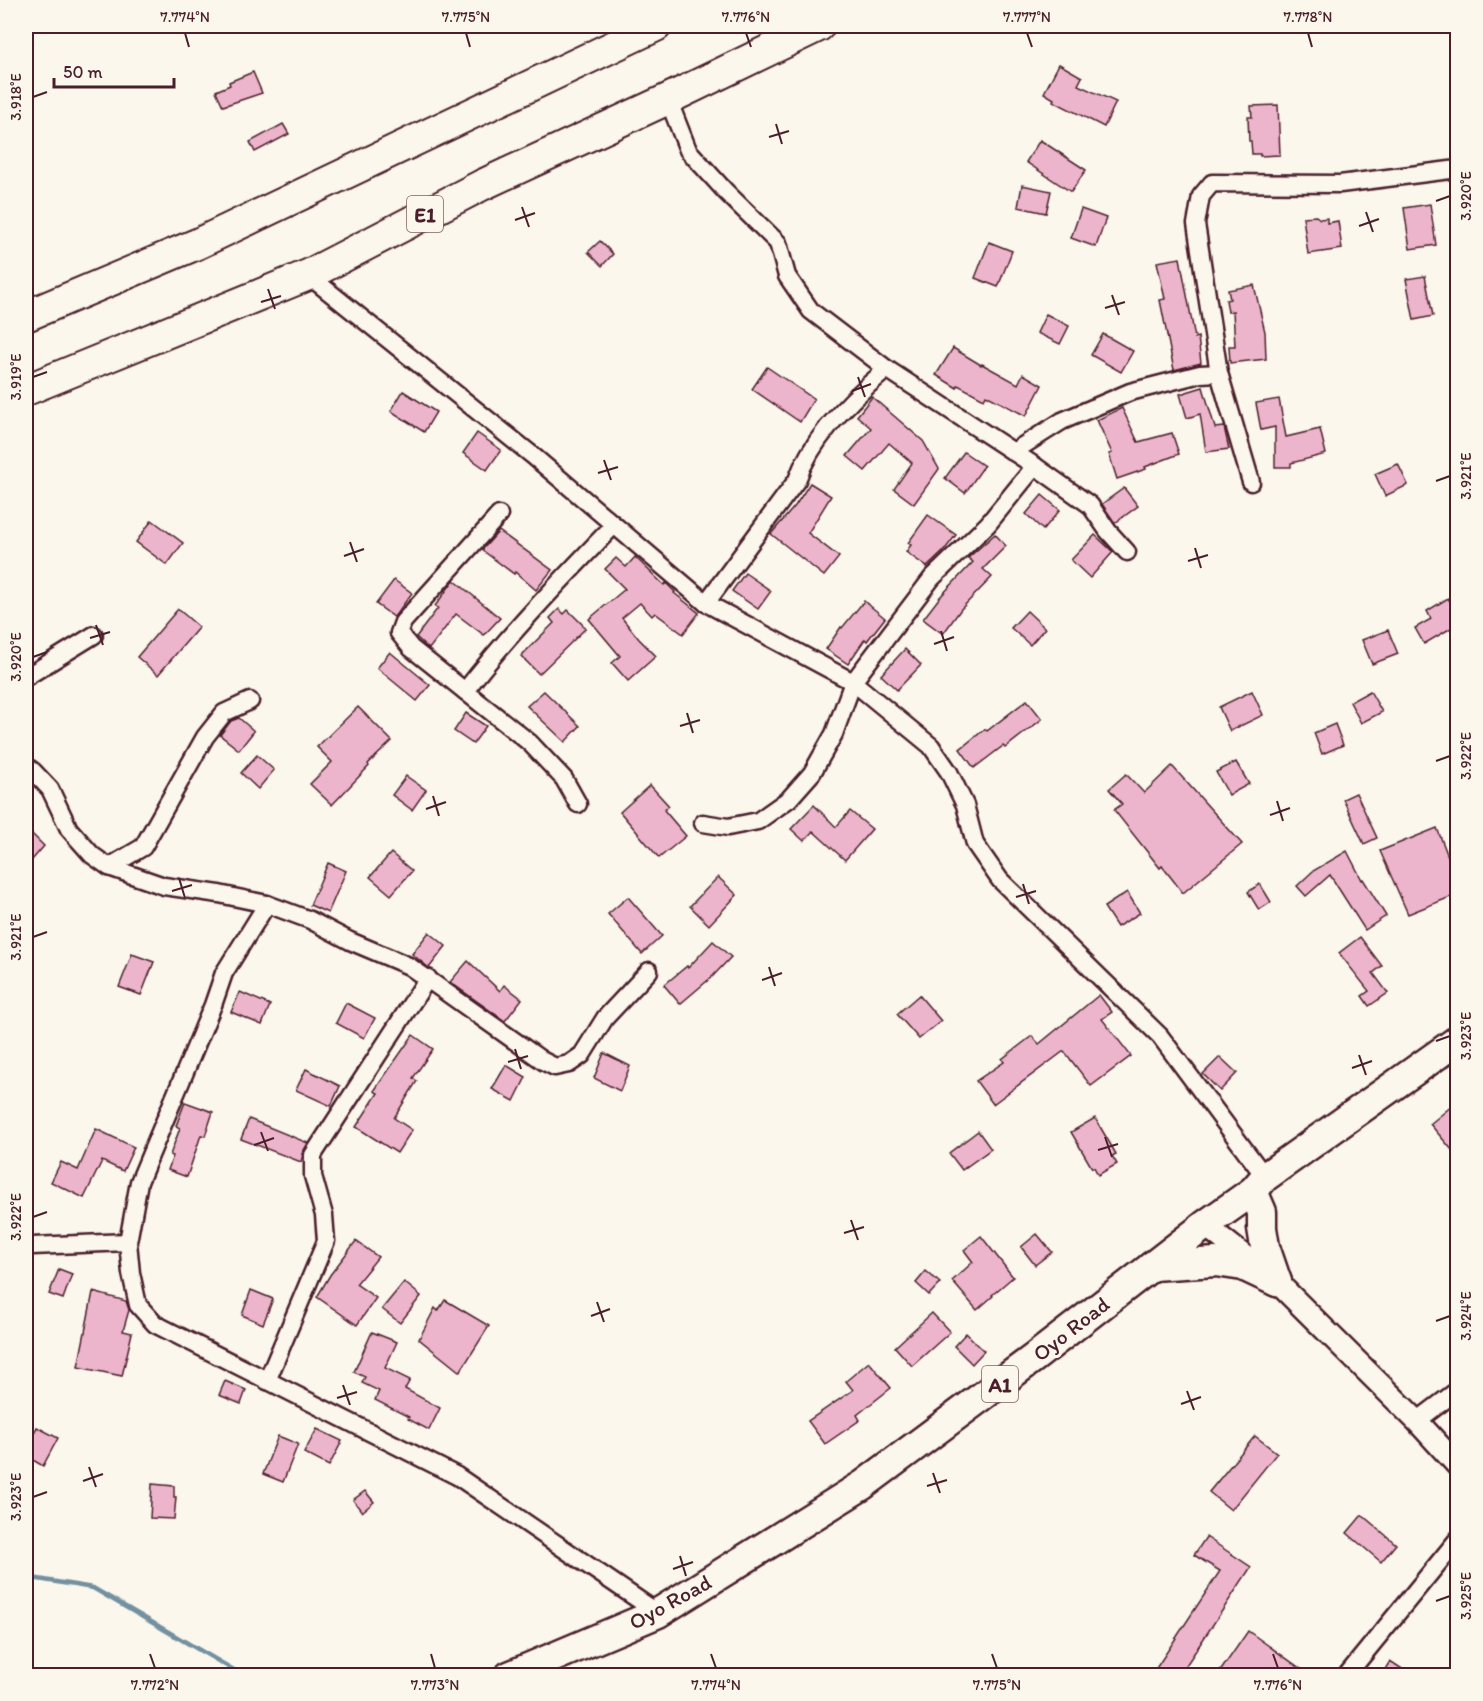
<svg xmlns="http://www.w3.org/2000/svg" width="1483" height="1701" viewBox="0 0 1483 1701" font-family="Itim,sans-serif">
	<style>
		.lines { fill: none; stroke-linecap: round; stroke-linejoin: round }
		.stream { stroke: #7390a1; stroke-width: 4.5 }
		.building { fill: #edb5cb; stroke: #4a1f2b; stroke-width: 1.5 }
		.minor-casing { stroke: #4a1f2b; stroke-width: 21 }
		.tertiary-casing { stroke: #4a1f2b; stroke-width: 26 }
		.trunk-casing { stroke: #4a1f2b; stroke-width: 33 }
		.motorway-casing { stroke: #4a1f2b; stroke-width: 34 }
		.minor { stroke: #fbf7ec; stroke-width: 16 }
		.tertiary { stroke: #fbf7ec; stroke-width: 21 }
		.trunk { stroke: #fbf7ec; stroke-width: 28 }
		.motorway { stroke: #fbf7ec; stroke-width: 30 }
		.ticks { fill: none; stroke: #4a1f2b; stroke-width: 2 }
		.labels { text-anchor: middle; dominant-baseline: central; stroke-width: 6; stroke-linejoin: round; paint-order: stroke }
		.shield { fill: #fbf7ec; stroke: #7f6065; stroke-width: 1.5 }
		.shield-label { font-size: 21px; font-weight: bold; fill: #4a1f2b }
		.street-label { font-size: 22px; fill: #4a1f2b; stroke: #fbf7ec }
		.neatline { fill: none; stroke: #4a1f2b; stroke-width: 2 }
		.ticks-label { font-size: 15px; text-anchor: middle; fill: #4a1f2b }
	</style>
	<rect width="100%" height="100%" fill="#fbf7ec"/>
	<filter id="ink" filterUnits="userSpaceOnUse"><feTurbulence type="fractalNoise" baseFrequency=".0167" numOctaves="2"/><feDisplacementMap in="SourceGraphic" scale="12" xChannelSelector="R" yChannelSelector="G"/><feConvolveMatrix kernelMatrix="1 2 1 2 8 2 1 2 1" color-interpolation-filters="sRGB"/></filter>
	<g filter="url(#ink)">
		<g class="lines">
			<!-- stream -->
			<path class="stream" d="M 26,1577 L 93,1588 L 244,1676"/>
		</g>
		<!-- building -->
		<g class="building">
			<path d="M 1059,64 L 1082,77 L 1078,85 L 1116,102 L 1104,127 L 1053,101 L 1054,99 L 1044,93 Z"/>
			<path d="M 253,72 L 262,93 L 223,106 L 216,91 L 230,85 L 229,82 Z"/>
			<path d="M 1278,105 L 1280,155 L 1260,156 L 1260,154 L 1252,154 L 1251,141 L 1249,141 L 1248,117 L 1252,117 L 1251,106 Z"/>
			<path d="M 283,124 L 289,134 L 255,152 L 250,142 Z"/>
			<path d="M 1040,140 L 1086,170 L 1071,192 L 1026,162 Z"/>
			<path d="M 1022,185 L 1051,191 L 1046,213 L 1018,207 Z"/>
			<path d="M 1430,204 L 1436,245 L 1410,249 L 1404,208 Z"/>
			<path d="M 1081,209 L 1106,218 L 1096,247 L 1071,238 Z"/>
			<path d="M 1316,216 L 1320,219 L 1327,218 L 1327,223 L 1338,221 L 1342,249 L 1308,254 L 1303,217 Z"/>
			<path d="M 600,241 L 613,254 L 602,266 L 588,252 Z"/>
			<path d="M 989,242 L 1012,251 L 998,287 L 975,278 Z"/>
			<path d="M 1180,258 L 1195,338 L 1198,337 L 1201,363 L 1174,370 L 1160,300 L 1165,299 L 1157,262 Z"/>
			<path d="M 1425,276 L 1433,316 L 1414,320 L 1406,279 Z"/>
			<path d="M 1254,285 L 1265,332 L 1266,359 L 1230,363 L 1229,346 L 1235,346 L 1233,311 L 1228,312 L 1226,300 L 1230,299 L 1228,290 Z"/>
			<path d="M 1046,314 L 1069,326 L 1060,344 L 1037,333 Z"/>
			<path d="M 1103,334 L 1133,351 L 1121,372 L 1091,355 Z"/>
			<path d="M 953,348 L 981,365 L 982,364 L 1018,384 L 1023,374 L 1042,385 L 1026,416 L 986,395 L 984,399 L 958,385 L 957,388 L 936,375 Z"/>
			<path d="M 767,367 L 814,399 L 800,422 L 752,389 Z"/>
			<path d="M 1203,387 L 1215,428 L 1224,427 L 1229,449 L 1206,452 L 1200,414 L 1187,418 L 1180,394 Z"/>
			<path d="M 403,391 L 436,412 L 424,432 L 391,411 Z"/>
			<path d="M 872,397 L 923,441 L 939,469 L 914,504 L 894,489 L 912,463 L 889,443 L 865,471 L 847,456 L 871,428 L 857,416 Z"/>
			<path d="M 1279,399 L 1286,437 L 1320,429 L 1326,454 L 1291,463 L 1291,467 L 1275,467 L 1275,427 L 1261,430 L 1256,403 Z"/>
			<path d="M 1122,408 L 1138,442 L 1172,433 L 1179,454 L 1145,467 L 1146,469 L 1117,479 L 1109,454 L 1112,453 L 1097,420 Z"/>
			<path d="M 477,433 L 501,450 L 487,470 L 463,453 Z"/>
			<path d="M 964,452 L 984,466 L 965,493 L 945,478 Z"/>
			<path d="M 1398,464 L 1408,485 L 1385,496 L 1375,474 Z"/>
			<path d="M 810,483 L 831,496 L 808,533 L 839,557 L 824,576 L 771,534 L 795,506 Z"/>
			<path d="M 1124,488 L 1138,506 L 1115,523 L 1102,504 Z"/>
			<path d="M 1042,495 L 1060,510 L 1043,530 L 1026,514 Z"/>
			<path d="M 928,515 L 956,535 L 943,552 L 927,567 L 906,552 L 911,545 L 908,543 Z"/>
			<path d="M 152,520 L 183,543 L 167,565 L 136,542 Z"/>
			<path d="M 499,531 L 552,570 L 536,590 L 515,572 L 514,574 L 482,550 Z"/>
			<path d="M 995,534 L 1006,546 L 983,569 L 992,577 L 961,609 L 943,634 L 923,619 L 940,597 L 973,562 L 968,558 Z"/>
			<path d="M 1095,535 L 1113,552 L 1090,578 L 1071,560 Z"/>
			<path d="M 635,557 L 664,585 L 666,583 L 675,592 L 674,593 L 699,613 L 683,634 L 655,613 L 652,616 L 640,603 L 622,618 L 639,639 L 656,656 L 628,681 L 612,663 L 620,656 L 589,619 L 625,589 L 605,569 L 616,558 L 626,567 Z"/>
			<path d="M 745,573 L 771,591 L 758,609 L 732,591 Z"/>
			<path d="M 394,580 L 412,593 L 394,617 L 376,604 Z"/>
			<path d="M 454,580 L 500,618 L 484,635 L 456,614 L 429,649 L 416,637 L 438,608 L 435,606 Z"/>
			<path d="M 1448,598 L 1458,614 L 1458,624 L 1424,644 L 1415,628 L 1431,619 L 1427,611 Z"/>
			<path d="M 864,601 L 885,618 L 867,641 L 865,639 L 848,664 L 826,649 L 841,627 L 842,628 Z"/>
			<path d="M 178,609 L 199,627 L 158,675 L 137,657 Z"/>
			<path d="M 559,609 L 564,614 L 568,610 L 586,628 L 539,674 L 521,656 L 554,623 L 550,618 Z"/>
			<path d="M 1027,611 L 1045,628 L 1030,645 L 1011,628 Z"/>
			<path d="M 1388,630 L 1398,654 L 1372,664 L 1362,640 Z"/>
			<path d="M 905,649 L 921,665 L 897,690 L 881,675 Z"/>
			<path d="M 390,652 L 430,685 L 417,701 L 377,668 Z"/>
			<path d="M 544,691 L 580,726 L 565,742 L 527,706 Z"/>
			<path d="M 1252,691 L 1263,715 L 1230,731 L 1219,707 Z"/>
			<path d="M 1370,691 L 1382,712 L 1361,723 L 1350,702 Z"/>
			<path d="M 1027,700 L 1042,719 L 1005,748 L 1003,746 L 974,768 L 960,749 L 985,729 L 987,731 Z"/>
			<path d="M 358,707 L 392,741 L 368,764 L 369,766 L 332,805 L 310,784 L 332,762 L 317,747 Z"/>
			<path d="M 466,713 L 486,726 L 473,744 L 454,731 Z"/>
			<path d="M 239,718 L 254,731 L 239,750 L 220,735 L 231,721 Z"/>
			<path d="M 1335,724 L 1343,745 L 1322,754 L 1314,733 Z"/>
			<path d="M 257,755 L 274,770 L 258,789 L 241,773 Z"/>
			<path d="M 1236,762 L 1249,784 L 1229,795 L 1216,772 Z"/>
			<path d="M 1172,766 L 1242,844 L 1183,893 L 1162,866 L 1160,868 L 1114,810 L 1122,804 L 1109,789 L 1126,774 L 1144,793 Z"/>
			<path d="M 406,776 L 426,790 L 412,810 L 392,795 Z"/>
			<path d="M 650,785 L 669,806 L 664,810 L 686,836 L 659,858 L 620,812 Z"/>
			<path d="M 1356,793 L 1377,838 L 1364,844 L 1343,799 Z"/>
			<path d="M 814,805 L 836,827 L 850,811 L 872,829 L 845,860 L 813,831 L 804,841 L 791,829 Z"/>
			<path d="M 26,828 L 44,846 L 26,867 Z"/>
			<path d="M 1437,828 L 1451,864 L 1458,861 L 1458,894 L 1408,914 L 1380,851 Z"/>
			<path d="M 1347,851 L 1362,880 L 1363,879 L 1386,916 L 1365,930 L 1330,875 L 1306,896 L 1297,886 L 1313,871 Z"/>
			<path d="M 391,853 L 412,871 L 391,895 L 370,877 Z"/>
			<path d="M 328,863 L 346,871 L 328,913 L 310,905 Z"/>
			<path d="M 718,877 L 737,895 L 709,925 L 690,906 Z"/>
			<path d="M 1260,884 L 1271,902 L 1259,910 L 1248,892 Z"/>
			<path d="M 1127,892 L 1140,913 L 1117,927 L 1104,907 Z"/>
			<path d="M 628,897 L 662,936 L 642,954 L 608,914 Z"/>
			<path d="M 429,932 L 446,946 L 429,968 L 412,954 Z"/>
			<path d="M 1360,937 L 1382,966 L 1373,973 L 1388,993 L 1369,1006 L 1362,996 L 1369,991 L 1339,953 Z"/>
			<path d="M 713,941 L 731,957 L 713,976 L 680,1004 L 664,985 L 687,966 L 688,968 Z"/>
			<path d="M 132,954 L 154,962 L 141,995 L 119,987 Z"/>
			<path d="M 468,961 L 500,991 L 504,985 L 522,999 L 505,1021 L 450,982 Z"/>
			<path d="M 240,992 L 270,1005 L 262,1025 L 231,1012 Z"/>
			<path d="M 919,995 L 941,1021 L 919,1039 L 897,1014 Z"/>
			<path d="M 1099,995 L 1112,1012 L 1102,1019 L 1131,1056 L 1091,1086 L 1064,1051 L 993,1104 L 976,1081 L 1004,1062 L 1002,1059 L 1032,1036 L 1039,1044 Z"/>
			<path d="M 346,1003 L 375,1018 L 364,1038 L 336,1023 Z"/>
			<path d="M 413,1035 L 433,1049 L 413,1078 L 417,1081 L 394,1118 L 412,1130 L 397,1153 L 356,1127 L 378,1093 L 374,1091 Z"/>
			<path d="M 604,1053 L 630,1066 L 620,1091 L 594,1078 Z"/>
			<path d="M 1220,1057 L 1237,1073 L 1220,1091 L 1203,1074 Z"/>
			<path d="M 506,1065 L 526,1077 L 514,1101 L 492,1089 Z"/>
			<path d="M 306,1069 L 340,1086 L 331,1106 L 296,1090 Z"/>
			<path d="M 1458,1101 L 1458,1157 L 1430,1124 Z"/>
			<path d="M 185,1102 L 213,1112 L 205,1136 L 201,1135 L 187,1177 L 168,1170 L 173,1156 L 170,1155 L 180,1128 L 176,1126 Z"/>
			<path d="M 1095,1118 L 1116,1154 L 1112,1156 L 1117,1164 L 1098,1175 L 1094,1167 L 1092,1168 L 1071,1132 Z"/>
			<path d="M 249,1119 L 308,1143 L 304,1150 L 301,1162 L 241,1139 Z"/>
			<path d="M 96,1129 L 134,1147 L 123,1171 L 102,1161 L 84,1198 L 51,1182 L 61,1162 L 78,1170 Z"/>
			<path d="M 978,1131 L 991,1149 L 962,1170 L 949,1153 Z"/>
			<path d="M 1037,1234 L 1052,1252 L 1035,1265 L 1021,1247 Z"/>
			<path d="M 981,1236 L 1013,1277 L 992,1295 L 993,1296 L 977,1310 L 952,1281 L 973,1262 L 964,1250 Z"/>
			<path d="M 356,1241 L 378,1257 L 356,1284 L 376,1298 L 357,1325 L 317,1297 L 330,1275 Z"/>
			<path d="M 59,1269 L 72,1274 L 63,1299 L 49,1294 Z"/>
			<path d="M 926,1271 L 940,1283 L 929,1295 L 916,1283 Z"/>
			<path d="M 404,1282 L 421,1296 L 400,1323 L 382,1309 Z"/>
			<path d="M 251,1290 L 273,1299 L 263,1324 L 242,1315 Z"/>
			<path d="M 93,1292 L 126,1301 L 129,1310 L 123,1331 L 132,1333 L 122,1376 L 78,1367 Z"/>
			<path d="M 445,1300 L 489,1326 L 460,1372 L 419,1339 L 435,1308 L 438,1311 Z"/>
			<path d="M 932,1313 L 950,1332 L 912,1366 L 895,1347 Z"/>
			<path d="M 372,1332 L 397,1342 L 385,1368 L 410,1380 L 405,1389 L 440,1408 L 429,1430 L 408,1419 L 409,1417 L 375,1400 L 379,1391 L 362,1383 L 365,1377 L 354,1372 Z"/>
			<path d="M 966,1333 L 984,1351 L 972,1364 L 954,1346 Z"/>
			<path d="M 869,1362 L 891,1388 L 857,1415 L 860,1420 L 825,1444 L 808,1421 L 853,1390 L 846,1381 Z"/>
			<path d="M 225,1381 L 246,1390 L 241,1404 L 219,1395 Z"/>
			<path d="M 37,1427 L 58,1438 L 43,1466 L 26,1456 L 26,1449 Z"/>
			<path d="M 317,1429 L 342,1441 L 329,1466 L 304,1453 Z"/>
			<path d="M 278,1436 L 298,1444 L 283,1482 L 263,1474 Z"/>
			<path d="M 1255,1436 L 1277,1453 L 1231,1510 L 1209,1492 Z"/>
			<path d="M 152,1484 L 174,1486 L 174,1497 L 176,1497 L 174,1519 L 150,1518 Z"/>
			<path d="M 365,1491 L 374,1502 L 362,1512 L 353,1500 Z"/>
			<path d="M 1362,1515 L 1396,1544 L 1381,1562 L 1347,1533 Z"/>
			<path d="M 1206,1537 L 1251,1567 L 1179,1676 L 1151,1676 L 1220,1571 L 1194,1555 Z"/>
			<path d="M 1248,1631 L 1311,1676 L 1217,1676 Z"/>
			<path d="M 1390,1661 L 1413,1676 L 1381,1676 Z"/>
		</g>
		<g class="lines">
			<defs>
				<g id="minor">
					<path d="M 668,99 L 688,150 L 726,192 L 778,243 L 787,276 L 811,311 L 887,369 L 1035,466 L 1090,505 L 1108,531 L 1127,552"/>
					<path d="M 308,275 L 532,455 L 706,603 L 853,682 L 931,746 L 949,772 L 965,805 L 975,844 L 1000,880 L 1160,1036 L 1265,1177"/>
					<path d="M 1013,452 L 1062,421 L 1130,392 L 1200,374 L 1219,373"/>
					<path d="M 1251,482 L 1219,373 L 1196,224 L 1201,196 L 1212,183 L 1340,184 L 1458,169"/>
					<path d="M 499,515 L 403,622 L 399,633 L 411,648 L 530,743 L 564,779 L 578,804"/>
					<path d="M 706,603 L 797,480 C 812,437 853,397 887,369"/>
					<path d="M 26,677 L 94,635"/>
					<path d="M 465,691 C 511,632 562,579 614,525"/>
					<path d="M 26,766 L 33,771 L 50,789 L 69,829 L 92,855 L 109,867 L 164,886 L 219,894 L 267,904 L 310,920 L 350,941 L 409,966 L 543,1061 L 555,1067 L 569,1064 L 582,1055 L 605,1018 L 649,971"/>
					<path d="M 703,823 L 728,827 L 758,821 L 789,799 L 812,773 L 834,734 L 853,682 L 932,578 L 988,524 L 1035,466"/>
					<path d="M 109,867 L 143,847 L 205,737 L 224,713 L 250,701"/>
					<path d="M 267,904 L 224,973 L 213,1005 L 139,1182 L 128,1242 L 131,1273 L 138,1305 L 155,1324 L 457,1476 L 658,1613"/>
					<path d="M 26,1248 L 32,1246 L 128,1242"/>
					<path d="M 267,1381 L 326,1241 L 324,1215 L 313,1176 L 313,1155 L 428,978"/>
					<path d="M 1417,1421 L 1458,1390"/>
					<path d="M 1346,1676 L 1458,1539"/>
				</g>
				<path id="tertiary" d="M 1205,1225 L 1277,1282 L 1417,1421 L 1458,1466"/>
				<g id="trunk">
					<path d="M 1253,1191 L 1262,1212 L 1262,1228 L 1265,1247 L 1277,1282"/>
					<path d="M 1152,1266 L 1216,1262 L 1243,1266 L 1277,1282"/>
					<path d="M 509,1676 L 658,1613 L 863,1485 L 1035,1357 L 1205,1225 L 1253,1191 L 1265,1177 L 1458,1040"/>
				</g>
				<g id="motorway">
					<path d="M 26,316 L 197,244 L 656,26"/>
					<path d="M 26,390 L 308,275 L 482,185 L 668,99 L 819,26"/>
				</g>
			</defs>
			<!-- minor casing -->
			<use href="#minor" class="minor-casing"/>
			<!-- tertiary casing -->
			<use href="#tertiary" class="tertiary-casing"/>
			<!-- trunk casing -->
			<use href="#trunk" class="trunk-casing"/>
			<!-- motorway casing -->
			<use href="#motorway" class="motorway-casing"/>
			<!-- minor -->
			<use href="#minor" class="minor"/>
			<!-- tertiary -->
			<use href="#tertiary" class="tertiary"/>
			<!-- trunk -->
			<use href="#trunk" class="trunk"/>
			<!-- motorway -->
			<use href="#motorway" class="motorway"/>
		</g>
	</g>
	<!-- ticks -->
	<path class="ticks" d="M 185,33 L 189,47M 466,33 L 470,47M 746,33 L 751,47M 1027,33 L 1032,47M 1308,33 L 1312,47M 33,97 L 47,92M 776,124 L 782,144M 769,137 L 789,131M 1436,201 L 1450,196M 522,207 L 529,227M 1366,212 L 1373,232M 515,220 L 535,213M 1359,226 L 1379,219M 268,289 L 275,309M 1112,295 L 1119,315M 261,302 L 281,296M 1105,308 L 1125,302M 33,377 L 47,372M 858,377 L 865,397M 852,391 L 871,384M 604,460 L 611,480M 598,473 L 618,467M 1436,481 L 1450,476M 350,542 L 357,562M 1195,548 L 1201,568M 344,556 L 364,549M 1188,561 L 1208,555M 96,625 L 103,645M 941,631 L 947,651M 90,638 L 110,632M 934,644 L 954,637M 33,657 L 47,652M 687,713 L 693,733M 680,726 L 700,720M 1436,761 L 1450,756M 433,796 L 439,816M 1277,801 L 1283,821M 426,809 L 446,802M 1270,815 L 1290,808M 179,878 L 185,898M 1023,884 L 1029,904M 172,891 L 192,885M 1016,897 L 1036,891M 33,937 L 47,932M 769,967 L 775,986M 762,980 L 782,973M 1436,1041 L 1450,1036M 515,1049 L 521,1069M 1359,1055 L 1366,1075M 508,1062 L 528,1056M 1352,1068 L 1372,1061M 261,1132 L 268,1151M 1105,1137 L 1112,1157M 254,1145 L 274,1138M 1098,1150 L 1118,1144M 33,1217 L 47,1212M 851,1220 L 858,1240M 844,1233 L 864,1227M 597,1302 L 604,1322M 591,1316 L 610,1309M 1436,1321 L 1450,1316M 343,1385 L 350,1405M 1187,1391 L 1194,1410M 337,1398 L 357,1392M 1181,1404 L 1201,1397M 89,1467 L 96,1487M 933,1473 L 940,1493M 83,1481 L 103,1474M 927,1486 L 947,1480M 33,1497 L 47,1492M 680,1556 L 686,1576M 673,1569 L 693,1562M 1436,1601 L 1450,1596M 150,1654 L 155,1668M 431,1654 L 435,1668M 711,1654 L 716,1668M 992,1654 L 997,1668M 1273,1654 L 1278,1668"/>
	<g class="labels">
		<!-- shield labels -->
		<g class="shield">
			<rect x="407" y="196" width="36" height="36" rx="4.5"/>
			<rect x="982" y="1366" width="36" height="36" rx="4.5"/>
		</g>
		<g class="shield-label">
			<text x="425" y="214">E1</text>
			<text x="1000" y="1384">A1</text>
		</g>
		<!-- street labels -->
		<g class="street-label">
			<text transform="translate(1071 1329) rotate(-38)">Oyo Road</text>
			<text transform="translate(670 1602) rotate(-29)">Oyo Road</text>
		</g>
	</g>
	<!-- margin -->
	<rect width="1483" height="1701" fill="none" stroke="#fbf7ec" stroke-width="66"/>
	<!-- scale -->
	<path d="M54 78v9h120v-9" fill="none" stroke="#4a1f2b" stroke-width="3"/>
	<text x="63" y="78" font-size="18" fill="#4a1f2b" stroke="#fbf7ec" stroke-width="4.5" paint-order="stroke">50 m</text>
	<rect x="33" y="33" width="1417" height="1635" class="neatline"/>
	<g class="ticks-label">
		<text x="185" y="22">7.774°N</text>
		<text x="466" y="22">7.775°N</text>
		<text x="746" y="22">7.776°N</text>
		<text x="1027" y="22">7.777°N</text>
		<text x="1308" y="22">7.778°N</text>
		<text transform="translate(16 97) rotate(-90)" y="5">3.918°E</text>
		<text transform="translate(1466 196) rotate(-90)" y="5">3.920°E</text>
		<text transform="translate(16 377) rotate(-90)" y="5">3.919°E</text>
		<text transform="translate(1466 476) rotate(-90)" y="5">3.921°E</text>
		<text transform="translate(16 657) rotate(-90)" y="5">3.920°E</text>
		<text transform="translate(1466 756) rotate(-90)" y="5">3.922°E</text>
		<text transform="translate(16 937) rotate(-90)" y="5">3.921°E</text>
		<text transform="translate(1466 1036) rotate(-90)" y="5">3.923°E</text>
		<text transform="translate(16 1217) rotate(-90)" y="5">3.922°E</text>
		<text transform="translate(1466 1316) rotate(-90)" y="5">3.924°E</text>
		<text transform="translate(16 1497) rotate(-90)" y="5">3.923°E</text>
		<text transform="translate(1466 1596) rotate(-90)" y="5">3.925°E</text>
		<text x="155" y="1690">7.772°N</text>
		<text x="435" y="1690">7.773°N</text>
		<text x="716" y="1690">7.774°N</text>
		<text x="997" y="1690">7.775°N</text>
		<text x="1278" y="1690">7.776°N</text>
	</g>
</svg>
